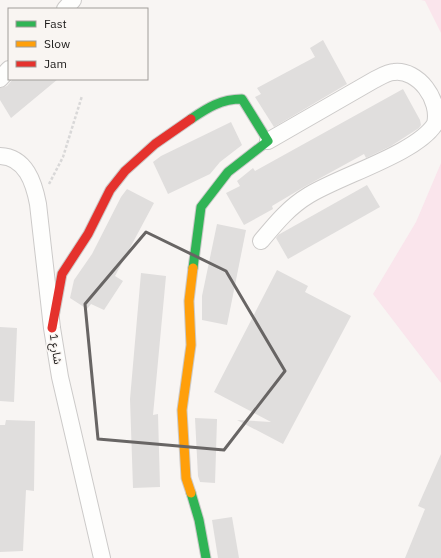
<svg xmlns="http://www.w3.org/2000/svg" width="441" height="558" viewBox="0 0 441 558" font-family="'IBM Plex Sans','Noto Sans Arabic',sans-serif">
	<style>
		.green { fill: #fae5ec }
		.building { fill: #e0dedd }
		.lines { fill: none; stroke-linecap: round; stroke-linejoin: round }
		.street-casing { stroke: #cccac9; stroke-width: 18 }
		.fast-casing { stroke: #cccac9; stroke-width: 11 }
		.slow-casing { stroke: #cccac9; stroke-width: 11 }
		.jam-casing { stroke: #cccac9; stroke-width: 11 }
		.path { stroke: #d9d8d8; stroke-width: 2.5; stroke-dasharray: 3 2; stroke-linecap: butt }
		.street { stroke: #fefefd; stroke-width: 16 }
		.fast { stroke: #30b455; stroke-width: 9 }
		.slow { stroke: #ff9f0a; stroke-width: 9 }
		.jam { stroke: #e5322d; stroke-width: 9 }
		.marked { fill: none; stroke: #686564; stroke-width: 3; stroke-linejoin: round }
		.labels { text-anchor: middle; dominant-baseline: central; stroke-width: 3; stroke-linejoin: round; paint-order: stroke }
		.street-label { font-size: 11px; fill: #1a1817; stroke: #f9f5f2 }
	</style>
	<rect width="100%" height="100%" fill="#f8f5f3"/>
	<!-- green -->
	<g class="green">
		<path d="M 421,0 L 441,0 L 441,33 L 425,1 Z"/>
		<path d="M 441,163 L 441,383 L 373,294 L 416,222 Z"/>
	</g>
	<!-- building -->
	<g class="building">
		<path d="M 323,40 L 347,84 L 274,127 L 255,97 L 261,94 L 257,88 L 315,57 L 310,48 Z"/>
		<path d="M 13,79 L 58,79 L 11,118 L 0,100 L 0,88 L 7,86 Z"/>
		<path d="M 403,89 L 420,120 L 421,125 L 419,128 L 391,146 L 366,158 L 364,154 L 304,187 L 272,206 L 273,209 L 244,225 L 226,193 L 240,186 L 237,181 L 253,168 L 255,171 Z"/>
		<path d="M 231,122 L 242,145 L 220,162 L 210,174 L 168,194 L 153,162 L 161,156 Z"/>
		<path d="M 367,185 L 380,207 L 288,259 L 276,238 L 278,235 Z"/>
		<path d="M 127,189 L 154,203 L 115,276 L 123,281 L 104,310 L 91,304 L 87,309 L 70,298 L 74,280 L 92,254 L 121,197 Z"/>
		<path d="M 217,224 L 246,230 L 227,325 L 202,320 L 202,296 Z"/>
		<path d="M 277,270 L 308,286 L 305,292 L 351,316 L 283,444 L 237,420 L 271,422 L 214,392 Z"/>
		<path d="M 141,273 L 166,276 L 153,415 L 158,414 L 160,487 L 133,488 L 130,399 Z"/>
		<path d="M 0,327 L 17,328 L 14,402 L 0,401 Z"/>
		<path d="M 195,418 L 217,419 L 215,483 L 200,482 L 198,476 Z"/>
		<path d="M 6,420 L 35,421 L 34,491 L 26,490 L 23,551 L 0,552 L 0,425 L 5,425 Z"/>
		<path d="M 441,454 L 441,558 L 405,558 L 425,509 L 418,506 Z"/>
		<path d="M 232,517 L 239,558 L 218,558 L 212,520 Z"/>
	</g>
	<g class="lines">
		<defs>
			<g id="street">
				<path d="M 65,9 L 73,0"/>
				<path d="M 0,79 L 9,69"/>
				<path d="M 0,156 C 26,157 34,183 38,204 L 52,328 L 60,377 L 102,558"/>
				<path d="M 261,241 C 276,223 289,207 309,195 C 342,175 417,153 435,124 C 441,100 418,69 394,72 C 388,72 380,77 374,80 L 268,141"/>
			</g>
			<g id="fast">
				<path d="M 191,119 C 207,108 221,99 242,99 L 268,141 L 228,172 L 201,207 L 193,268"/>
				<path d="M 191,493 L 199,520 L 206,558"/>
			</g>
			<path id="slow" d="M 191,493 L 186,478 L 182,410 L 191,345 L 189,301 L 193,268"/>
			<path id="jam" d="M 52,328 L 62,274 L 88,234 L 110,190 L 125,171 L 155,144 L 191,119"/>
		</defs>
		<!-- street casing -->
		<use href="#street" class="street-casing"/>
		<!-- fast casing -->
		<use href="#fast" class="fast-casing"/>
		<!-- slow casing -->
		<use href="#slow" class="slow-casing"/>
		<!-- jam casing -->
		<use href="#jam" class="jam-casing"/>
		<!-- path -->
		<path class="path" d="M 49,184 L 63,157 L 82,96"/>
		<!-- street -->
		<use href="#street" class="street"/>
		<!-- fast -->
		<use href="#fast" class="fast"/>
		<!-- slow -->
		<use href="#slow" class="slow"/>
		<!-- jam -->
		<use href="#jam" class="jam"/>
	</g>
	<!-- marked area -->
	<path class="marked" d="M 146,232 L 226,271 L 285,371 L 224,450 L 98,439 L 85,304 Z"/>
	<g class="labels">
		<!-- street labels -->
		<g class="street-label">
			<text transform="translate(56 349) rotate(81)">شارع 1</text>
		</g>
	</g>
	<!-- legend -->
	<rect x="8" y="8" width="140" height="72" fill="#f9f5f2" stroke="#a09d9a"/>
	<rect x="16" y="21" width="20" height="6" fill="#30b455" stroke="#a09d9a"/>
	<text x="44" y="28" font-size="12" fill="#1a1817">Fast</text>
	<rect x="16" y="41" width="20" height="6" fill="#ff9f0a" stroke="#a09d9a"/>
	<text x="44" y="48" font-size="12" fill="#1a1817">Slow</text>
	<rect x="16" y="61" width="20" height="6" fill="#e5322d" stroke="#a09d9a"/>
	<text x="44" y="68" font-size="12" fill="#1a1817">Jam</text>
</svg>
